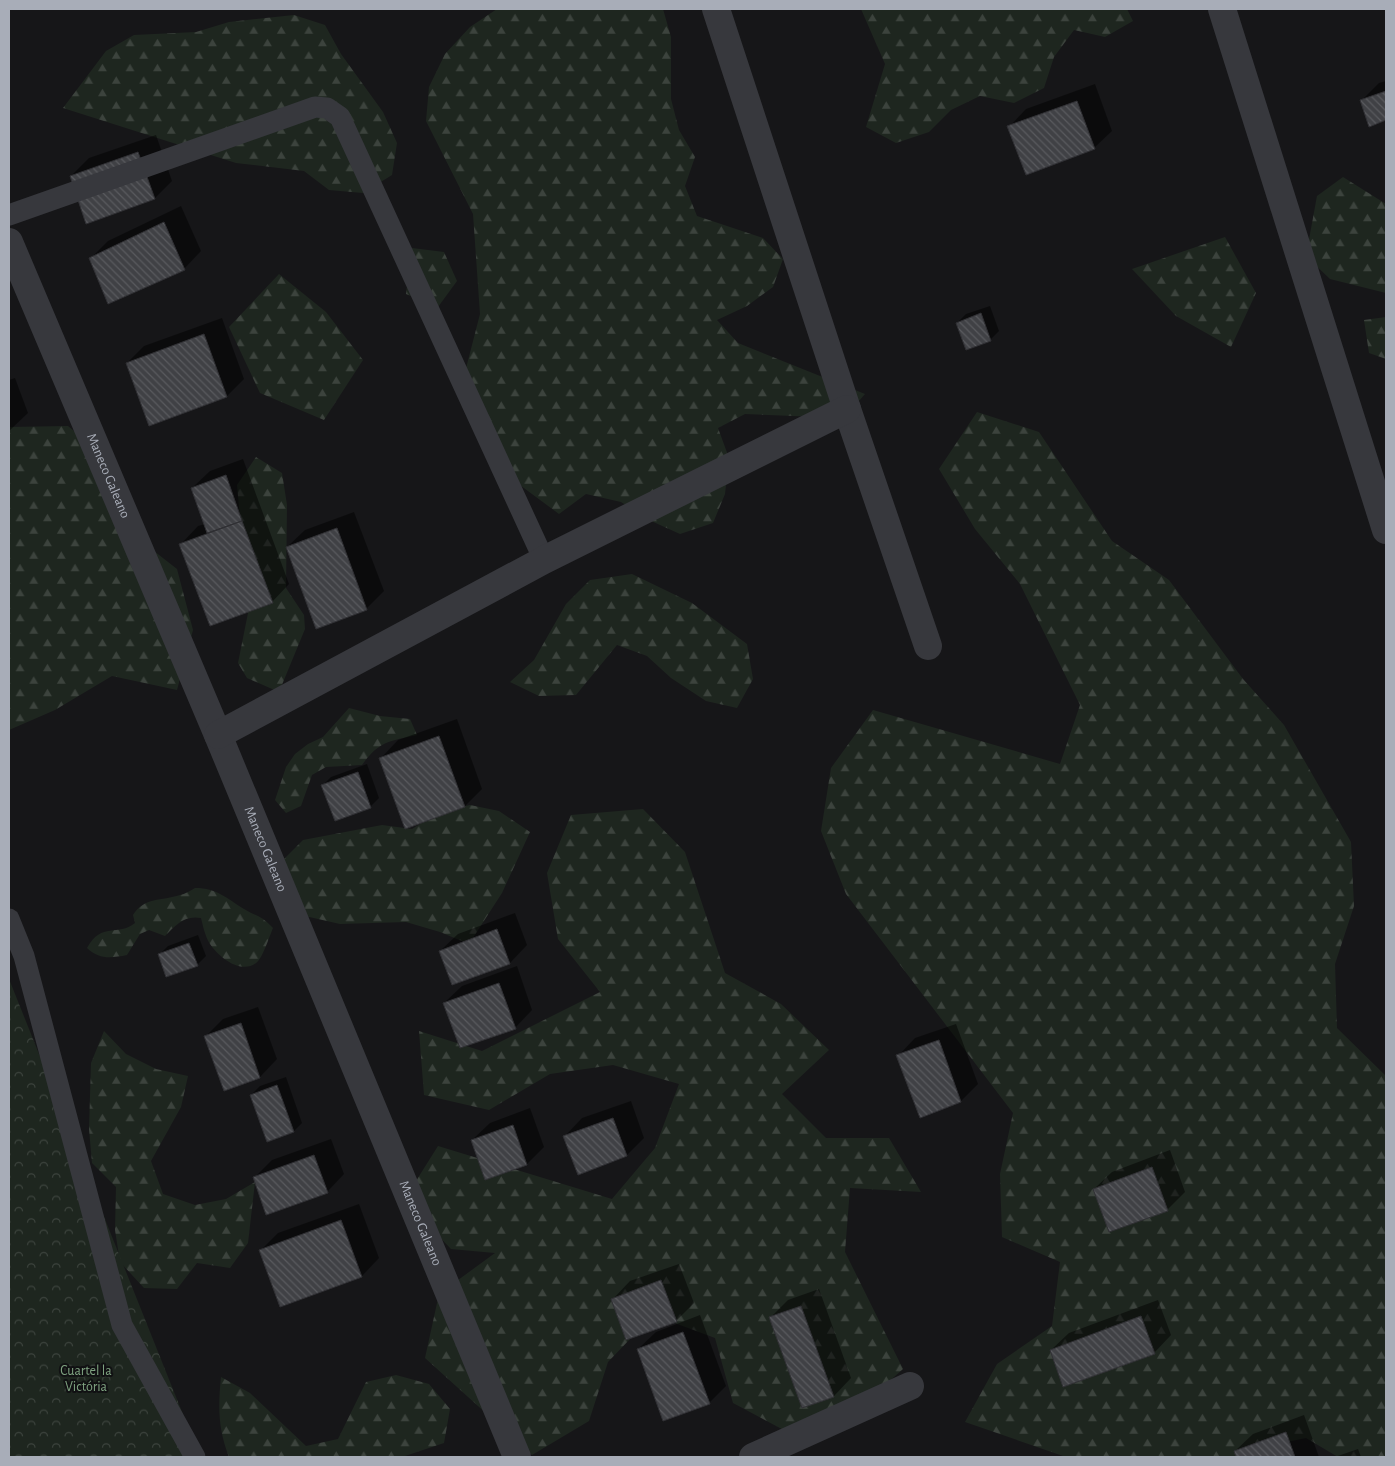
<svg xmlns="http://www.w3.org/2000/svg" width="1395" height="1466" viewBox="0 0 1395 1466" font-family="'Alegreya Sans',sans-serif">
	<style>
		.forest { fill: url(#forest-firs) }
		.park { fill: url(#park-crowns) }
		.shadow { fill: #0007 }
		.building { fill: url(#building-back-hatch); stroke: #303034 }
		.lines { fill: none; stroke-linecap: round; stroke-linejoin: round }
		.service { stroke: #37383d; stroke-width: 21 }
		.minor { stroke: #37383d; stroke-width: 28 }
		.labels { text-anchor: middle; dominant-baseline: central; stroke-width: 4; stroke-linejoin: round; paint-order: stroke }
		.street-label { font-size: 14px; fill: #a8adb8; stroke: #111113 }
		.park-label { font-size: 14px; fill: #7fa381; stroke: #111113 }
	</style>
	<defs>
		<pattern id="forest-firs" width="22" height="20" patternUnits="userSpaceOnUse" patternTransform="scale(1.25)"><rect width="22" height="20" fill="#1e261f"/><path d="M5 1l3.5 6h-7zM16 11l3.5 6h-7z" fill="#3c433d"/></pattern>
		<pattern id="park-crowns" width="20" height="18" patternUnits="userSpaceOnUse" patternTransform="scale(1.25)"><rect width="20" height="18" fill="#1e261f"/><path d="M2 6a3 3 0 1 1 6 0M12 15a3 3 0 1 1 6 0" fill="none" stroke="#3c433d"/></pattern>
		<pattern id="building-back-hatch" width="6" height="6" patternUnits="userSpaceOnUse" patternTransform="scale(1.25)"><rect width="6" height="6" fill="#404145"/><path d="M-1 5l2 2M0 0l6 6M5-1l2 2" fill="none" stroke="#595a5e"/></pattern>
	</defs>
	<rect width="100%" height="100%" fill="#161618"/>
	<!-- forest -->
	<g class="forest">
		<path d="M 497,9 L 663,9 L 671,37 L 671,99 L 679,130 L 695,157 L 685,186 L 697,216 L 763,238 L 783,259 L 773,287 L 747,306 L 717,320 L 738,343 L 865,394 L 844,418 L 745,414 L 718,428 L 729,458 L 725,494 L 713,523 L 680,534 L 649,520 L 621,502 L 586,494 L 559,514 L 501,471 L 463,380 L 480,314 L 473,214 L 426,121 L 429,87 L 445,54 L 470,27 Z"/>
		<path d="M 861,9 L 1127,9 L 1133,21 L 1105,37 L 1074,30 L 1054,57 L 1044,88 L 1014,103 L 980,96 L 951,110 L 929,132 L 896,143 L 866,127 L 885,64 Z"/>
		<path d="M 294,15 L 325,25 L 341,54 L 383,112 L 397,143 L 392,175 L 363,193 L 329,190 L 304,171 L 236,163 L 63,108 L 106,51 L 134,35 L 196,32 L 229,22 Z"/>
		<path d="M 1343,177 L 1386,204 L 1386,293 L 1330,279 L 1306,256 L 1317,196 Z"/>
		<path d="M 1225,237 L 1256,293 L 1231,347 L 1176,316 L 1132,269 Z"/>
		<path d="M 412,248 L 444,252 L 457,281 L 438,307 L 406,294 Z"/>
		<path d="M 279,274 L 326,312 L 363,360 L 324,420 L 260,393 L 229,327 Z"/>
		<path d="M 1386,317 L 1386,359 L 1369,353 L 1364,320 Z"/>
		<path d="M 977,412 L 1039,432 L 1112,541 L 1169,580 L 1243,679 L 1284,725 L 1351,842 L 1354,906 L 1335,964 L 1337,1028 L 1386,1076 L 1386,1457 L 1338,1457 L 1306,1438 L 1239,1452 L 1235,1457 L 1066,1457 L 965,1422 L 997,1364 L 1052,1326 L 1060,1262 L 1002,1237 L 1000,1174 L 1013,1113 L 846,894 L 821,831 L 831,768 L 873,710 L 1060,764 L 1080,705 L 1020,584 L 975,529 L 939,469 Z"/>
		<path d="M 68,426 L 117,467 L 127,530 L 177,569 L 193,630 L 177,690 L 112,676 L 55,710 L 9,730 L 9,427 Z"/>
		<path d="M 256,457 L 282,473 L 287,505 L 286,588 L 304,615 L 305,629 L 279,692 L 247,678 L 238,663 L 248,613 L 237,582 L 243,551 L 237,485 Z"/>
		<path d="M 632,574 L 692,603 L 747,644 L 753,679 L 737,708 L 706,701 L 671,678 L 647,656 L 617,645 L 576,695 L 539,696 L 510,682 L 534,660 L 566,604 L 590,580 Z"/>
		<path d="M 349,708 L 380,716 L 410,719 L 417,735 C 390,741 379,741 362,765 L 326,767 L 312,775 L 301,806 L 286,813 L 275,800 L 286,767 L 295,754 L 308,744 L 323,737 Z"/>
		<path d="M 470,805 L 499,811 L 530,832 L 502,893 L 469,944 L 440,932 L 406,922 L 340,924 L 305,916 L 279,864 L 303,840 L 382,825 L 412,829 L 439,812 Z"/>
		<path d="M 643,809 L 685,852 L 725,973 L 781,1004 L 829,1050 L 782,1094 L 826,1138 L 889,1138 L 921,1192 L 850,1188 L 845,1252 L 903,1369 L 857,1410 L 795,1436 L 733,1403 L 715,1338 L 653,1315 L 608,1362 L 589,1421 L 532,1455 L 425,1358 L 439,1294 L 495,1253 L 451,1249 L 404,1200 L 438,1146 L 612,1199 L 655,1148 L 679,1084 L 613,1065 L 550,1074 L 489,1110 L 424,1095 L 419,1031 L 482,1051 L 600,992 L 558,939 L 547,873 L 571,815 Z"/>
		<path d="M 195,888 C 217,888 226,898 244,909 C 257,917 261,915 273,928 C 269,937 263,958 256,963 C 240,975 218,956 210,944 C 205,936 203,926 201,918 C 184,915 176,925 165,936 L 149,930 L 140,934 L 127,955 C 111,958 100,960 87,948 C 102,921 118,937 135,923 L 133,915 C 144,897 162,901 180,895 C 185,894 190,891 195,888 Z"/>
		<path d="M 104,1031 L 126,1054 L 156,1069 L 188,1076 L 181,1107 L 151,1161 L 163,1194 L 195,1205 L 226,1199 L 255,1182 L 248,1243 L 230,1268 L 197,1263 L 177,1289 L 144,1288 L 120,1262 L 115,1230 L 116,1187 L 92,1163 L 89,1129 L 91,1063 Z"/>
		<path d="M 396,1375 L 429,1384 L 450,1409 L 444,1443 L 402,1457 L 229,1457 C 218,1429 218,1407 221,1377 L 250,1393 L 306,1446 L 338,1439 L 366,1382 Z"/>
	</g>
	<!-- park -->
	<path class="park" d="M 9,979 L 200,1457 L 9,1457 Z"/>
	<!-- shadow -->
	<g class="shadow">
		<path d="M 1386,81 L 1386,119 L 1370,125 L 1361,101 L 1379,83 Z"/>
		<path d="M 1095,84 L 1112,131 L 1094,148 L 1009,127 L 1026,109 Z"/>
		<path d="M 156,135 L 172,181 L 155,198 L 71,176 L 89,158 Z"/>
		<path d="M 181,206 L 201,251 L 184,269 L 90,259 L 108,241 Z"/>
		<path d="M 990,306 L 999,331 L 990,340 L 957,323 L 966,314 Z"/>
		<path d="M 222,318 L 244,379 L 227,396 L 149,424 L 127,363 L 144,346 Z"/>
		<path d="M 15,378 L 28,413 L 9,431 L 9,380 Z"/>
		<path d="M 243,459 L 289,584 L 272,602 L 181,544 L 198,526 L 205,524 L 192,488 L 210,471 Z"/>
		<path d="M 354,512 L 384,591 L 366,609 L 287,547 L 305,530 Z"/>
		<path d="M 457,719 L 482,789 L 465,806 L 381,758 L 398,740 Z"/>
		<path d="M 367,764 L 379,798 L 370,807 L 323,785 L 331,777 Z"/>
		<path d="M 515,913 L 527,945 L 510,963 L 440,951 L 458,934 Z"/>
		<path d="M 198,935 L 206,956 L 197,965 L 159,955 L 168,946 Z"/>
		<path d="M 517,966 L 532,1010 L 515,1028 L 444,1003 L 462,986 Z"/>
		<path d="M 258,1007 L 277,1059 L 260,1077 L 224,1089 L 205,1037 L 223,1019 Z"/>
		<path d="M 956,1024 L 978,1084 L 961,1101 L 920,1116 L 898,1056 L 915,1038 Z"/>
		<path d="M 286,1077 L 302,1123 L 294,1131 L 268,1140 L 251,1095 L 260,1086 Z"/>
		<path d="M 631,1101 L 644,1138 L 627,1155 L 565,1136 L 582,1118 Z"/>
		<path d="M 530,1108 L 544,1147 L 527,1164 L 472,1140 L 490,1123 Z"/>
		<path d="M 331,1139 L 344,1174 L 327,1192 L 254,1178 L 272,1160 Z"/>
		<path d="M 1170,1150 L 1185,1192 L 1167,1210 L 1094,1189 L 1112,1172 Z"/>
		<path d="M 359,1204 L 379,1258 L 362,1276 L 281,1305 L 261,1250 L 278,1233 Z"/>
		<path d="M 679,1264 L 694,1303 L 676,1321 L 613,1299 L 630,1281 Z"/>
		<path d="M 819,1289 L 851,1378 L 834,1396 L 803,1407 L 770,1318 L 788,1300 Z"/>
		<path d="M 1158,1300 L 1171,1335 L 1154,1353 L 1051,1350 L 1069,1333 Z"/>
		<path d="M 700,1315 L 726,1386 L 709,1403 L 638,1349 L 656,1332 Z"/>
		<path d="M 1304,1415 L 1319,1457 L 1237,1457 L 1235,1451 L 1253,1434 Z"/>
		<path d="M 1358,1449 L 1361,1457 L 1335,1457 Z"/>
	</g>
	<!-- building -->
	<g class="building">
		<path d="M 1386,91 L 1386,120 L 1369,127 L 1360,100 Z"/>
		<path d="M 1077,101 L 1095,149 L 1026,175 L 1007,126 Z"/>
		<path d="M 138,152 L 155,199 L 86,224 L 70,176 Z"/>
		<path d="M 164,222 L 185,270 L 108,304 L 89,258 Z"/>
		<path d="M 981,313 L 991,341 L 966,350 L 956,323 Z"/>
		<path d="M 204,334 L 227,397 L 149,426 L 126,363 Z"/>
		<path d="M 226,475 L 242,521 L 207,533 L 191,488 Z"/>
		<path d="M 242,521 L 273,603 L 210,626 L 179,544 Z"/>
		<path d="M 337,528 L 367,610 L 316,629 L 286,547 Z"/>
		<path d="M 439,736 L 465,807 L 405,829 L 379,758 Z"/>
		<path d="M 358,772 L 371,808 L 335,821 L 321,785 Z"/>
		<path d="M 497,929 L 510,964 L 452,985 L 439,951 Z"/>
		<path d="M 189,943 L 198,966 L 166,977 L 158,954 Z"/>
		<path d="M 499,983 L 516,1029 L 460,1048 L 443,1003 Z"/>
		<path d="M 241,1023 L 260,1078 L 224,1091 L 204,1036 Z"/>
		<path d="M 939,1040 L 961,1102 L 920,1118 L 896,1055 Z"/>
		<path d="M 277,1085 L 294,1132 L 267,1142 L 250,1095 Z"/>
		<path d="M 613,1118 L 627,1156 L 578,1175 L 563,1136 Z"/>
		<path d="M 513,1125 L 527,1165 L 485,1180 L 471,1140 Z"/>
		<path d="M 314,1155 L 328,1193 L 266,1215 L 253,1177 Z"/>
		<path d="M 1152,1167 L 1168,1211 L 1109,1232 L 1093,1189 Z"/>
		<path d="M 341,1220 L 362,1277 L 280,1307 L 259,1250 Z"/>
		<path d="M 661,1280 L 677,1322 L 626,1340 L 611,1299 Z"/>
		<path d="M 801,1306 L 834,1397 L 802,1408 L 769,1317 Z"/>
		<path d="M 1141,1316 L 1155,1354 L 1063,1387 L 1050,1350 Z"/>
		<path d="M 683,1332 L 710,1404 L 663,1421 L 637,1349 Z"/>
		<path d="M 1286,1432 L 1295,1457 L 1236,1457 L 1234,1451 Z"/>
	</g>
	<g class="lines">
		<!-- service -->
		<g class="service">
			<path d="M 9,215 L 315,107 L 327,108 L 340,117 L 544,560"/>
			<path d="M 9,919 L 24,956 L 122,1325 L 195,1457"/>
		</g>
		<!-- minor -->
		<g class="minor">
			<path d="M 716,9 L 847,409 L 928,646"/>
			<path d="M 1222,9 L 1386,530"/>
			<path id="s1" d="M 9,242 L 218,735 L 517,1457"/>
			<path d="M 218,735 L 544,560 L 847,409"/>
			<path d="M 753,1457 L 910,1386"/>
		</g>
	</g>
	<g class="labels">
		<!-- street labels -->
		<g class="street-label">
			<text stroke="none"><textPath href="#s1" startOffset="254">Maneco Galeano</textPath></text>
			<text stroke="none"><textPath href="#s1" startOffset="659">Maneco Galeano</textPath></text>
			<text stroke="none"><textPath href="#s1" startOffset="1064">Maneco Galeano</textPath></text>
		</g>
		<!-- park labels -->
		<g class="park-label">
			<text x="86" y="1371">Cuartel la<tspan x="86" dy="16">Victória</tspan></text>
		</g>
	</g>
	<!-- border -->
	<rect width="1395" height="1466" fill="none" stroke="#a8adb8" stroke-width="20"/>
</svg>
